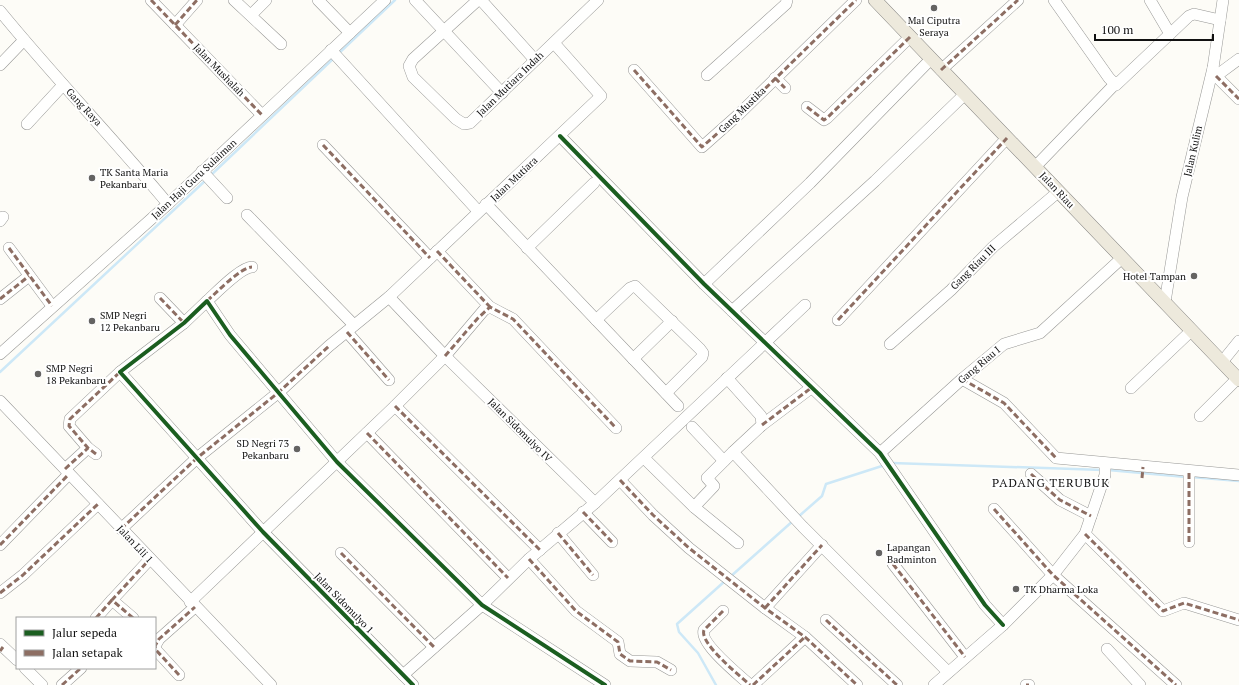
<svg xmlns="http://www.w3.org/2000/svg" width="1239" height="685" viewBox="0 0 1239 685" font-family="'PT Serif',serif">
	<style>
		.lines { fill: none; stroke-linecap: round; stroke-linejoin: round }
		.stream { stroke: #cde8f7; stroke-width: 2.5 }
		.minor-casing { stroke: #979795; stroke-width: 12 }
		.major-casing { stroke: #858482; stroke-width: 14 }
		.minor { stroke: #fffffe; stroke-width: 11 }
		.major { stroke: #ede9dc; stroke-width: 13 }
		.quiet { stroke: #8d6e63; stroke-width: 3; stroke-dasharray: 6 3; stroke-linecap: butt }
		.cycleway-casing { stroke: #fff; stroke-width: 6 }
		.cycleway { stroke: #1b5e20; stroke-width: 4 }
		.poi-dot { fill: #646362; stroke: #fff; stroke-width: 1.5 }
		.labels { text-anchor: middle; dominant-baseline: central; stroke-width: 4; stroke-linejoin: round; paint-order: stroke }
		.poi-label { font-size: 10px; fill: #111; stroke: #fff; text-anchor: start }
		.street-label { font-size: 10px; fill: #111; stroke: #fff }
		.quarter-label { font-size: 12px; letter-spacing: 1px; fill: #111; stroke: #fff }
	</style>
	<rect width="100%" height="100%" fill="#fdfcf7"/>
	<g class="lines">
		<!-- stream -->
		<g class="stream">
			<path d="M 338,54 L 395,0"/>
			<path d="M 211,175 L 335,57"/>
			<path d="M 0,372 L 206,180"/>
			<path d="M 892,463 L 1103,470"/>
			<path d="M 1108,470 L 1186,477"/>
			<path d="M 1191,477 L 1239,481"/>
			<path d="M 798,517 L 822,496 L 826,484 L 885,465"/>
			<path d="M 730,577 L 794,520"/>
			<path d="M 716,685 L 698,653 L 679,632 L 677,624 L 725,581"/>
		</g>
		<defs>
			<g id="minor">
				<path d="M 151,0 L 262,115"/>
				<path d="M 234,0 L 281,44"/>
				<path d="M 318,0 L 350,33"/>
				<path d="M 415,0 L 502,93"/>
				<path d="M 478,0 L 413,59 L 409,66 L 413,77 L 456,119 L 464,124 L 470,123 L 598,0"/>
				<path d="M 481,0 L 535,60"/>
				<path d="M 1054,0 L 1109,78 L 1116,85 L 1189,16 L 1194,14 L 1220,20"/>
				<path d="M 1150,0 L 1170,34"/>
				<path d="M 0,11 C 54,77 113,138 168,204"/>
				<path d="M 251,15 L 266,0"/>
				<path d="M 175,25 L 197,0"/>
				<path d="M 554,43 L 601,96 L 389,297 L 445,356 L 595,503"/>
				<path d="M 331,50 L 478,211"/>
				<path d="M 0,65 L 24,40"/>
				<path d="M 1213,68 L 1216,76 L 1239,99"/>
				<path d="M 634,70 L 702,147 L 738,115 L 856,0"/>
				<path d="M 941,70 L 1018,0"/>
				<path d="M 707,75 L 786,4 L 787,0"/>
				<path d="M 1216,76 L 1239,59"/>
				<path d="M 775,78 L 785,88"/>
				<path d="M 807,107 L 824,120 L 827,118 L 910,37"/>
				<path d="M 27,124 L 63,85"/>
				<path d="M 560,136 L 704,284 L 880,453 L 985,605 L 1003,625"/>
				<path d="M 323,145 L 430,258"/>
				<path d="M 1035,167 L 1115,84"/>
				<path d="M 202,171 L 227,198"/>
				<path d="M 486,204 L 678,406"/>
				<path d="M 247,215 L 354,325"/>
				<path d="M 0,221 L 3,217"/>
				<path d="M 9,248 L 52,306"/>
				<path d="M 527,248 L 594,183"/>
				<path d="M 437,251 L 490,307"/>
				<path d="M 704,284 L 810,183 L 931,59"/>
				<path d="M 160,298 L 184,323"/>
				<path d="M 0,299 L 29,276"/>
				<path d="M 207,301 C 216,293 241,267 252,267"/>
				<path d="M 1165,302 L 1182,197 L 1213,68 L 1223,0"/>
				<path d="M 732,311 L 875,181 L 965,94"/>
				<path d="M 596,320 L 630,288 L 635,286 L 700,349 L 703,353 L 702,357 L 666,393"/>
				<path d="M 838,320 L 1007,138"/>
				<path d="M 347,332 L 389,380"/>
				<path d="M 890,344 L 951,290 L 993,247 L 1058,192"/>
				<path d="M 0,354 L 168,204 L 385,0"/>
				<path d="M 633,359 L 672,321"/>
				<path d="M 1222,362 L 1239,341"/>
				<path d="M 727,378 L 761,416 L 762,425 L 733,452 L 803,527 L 948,672"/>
				<path d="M 962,379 L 1004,403 L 1056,458 L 1239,475"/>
				<path d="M 1131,388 L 1191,331"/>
				<path d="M 0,401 L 271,685"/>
				<path d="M 395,406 L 540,550"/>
				<path d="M 1200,416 L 1237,379"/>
				<path d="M 762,425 L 811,388"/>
				<path d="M 692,427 L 724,461"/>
				<path d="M 367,433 L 508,578"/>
				<path d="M 733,452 L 707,478 L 714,486 L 694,507 L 738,543"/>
				<path d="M 880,453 L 962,379 L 1004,344 L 1040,333 L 1122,258"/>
				<path d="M 96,454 L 88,448 L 69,426 L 70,419 L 120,372"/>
				<path d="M 644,458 L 694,507"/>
				<path d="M 65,469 L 88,448"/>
				<path d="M 1031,474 L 1060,500 L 1091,516"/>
				<path d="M 620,480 L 653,515 L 689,548 L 765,608 L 805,637 L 857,685"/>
				<path d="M 994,509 L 1053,575 L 1176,685"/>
				<path d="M 583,512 L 612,542"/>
				<path d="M 121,529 L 197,458 L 279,392 L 329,346 L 389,297"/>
				<path d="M 558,533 L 593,575"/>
				<path d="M 1085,534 L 1163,611 L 1184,603 L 1239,620"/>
				<path d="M 1189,542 L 1189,471"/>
				<path d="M 0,545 L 69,474"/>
				<path d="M 341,553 L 434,647"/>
				<path d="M 529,559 L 576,611 L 618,642 L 620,654 L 630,661 L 657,662 L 671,670"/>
				<path d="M 893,564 L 965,657"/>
				<path d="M 0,593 L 23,575 L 98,504"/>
				<path d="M 190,602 L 395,406 L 445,356 L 484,310 L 490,307 L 513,319 L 616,428"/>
				<path d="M 765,608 L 822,545"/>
				<path d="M 723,611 L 704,630 C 699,643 739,675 750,685"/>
				<path d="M 96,618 L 112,600"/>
				<path d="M 133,618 L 112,600 L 150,559"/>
				<path d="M 826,620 L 897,685"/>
				<path d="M 0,644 L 17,660"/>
				<path d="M 1107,649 L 1140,685"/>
				<path d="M 25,668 L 42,685"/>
				<path d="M 179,675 L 156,650 L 155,646 L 159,639 L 195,607"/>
				<path d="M 403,675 L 482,605 L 529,559 L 595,503 L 805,305"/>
				<path d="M 62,685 L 81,668"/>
				<path d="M 413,685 L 263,532 L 120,372 L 184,323 L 207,301 L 230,335 L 337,462 L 482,605 L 605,685"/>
				<path d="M 753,685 L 805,637"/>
				<path d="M 934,685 L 1003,625 L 1053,575 L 1085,534 L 1105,475 L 1105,463"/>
				<path d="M 1026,685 L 1029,685"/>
			</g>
			<path id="major" d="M 875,0 L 1239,380"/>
		</defs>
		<!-- minor casing -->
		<use href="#minor" class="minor-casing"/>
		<!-- major casing -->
		<use href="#major" class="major-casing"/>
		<!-- minor -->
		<use href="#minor" class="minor"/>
		<!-- major -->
		<use href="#major" class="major"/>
		<!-- quiet -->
		<g class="quiet">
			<path d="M 151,0 L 262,115"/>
			<path d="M 175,25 L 197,0"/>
			<path d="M 634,70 L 702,147 L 738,115 L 856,0"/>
			<path d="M 941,70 L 1018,0"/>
			<path d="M 1216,76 L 1239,99"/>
			<path d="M 775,78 L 785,88"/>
			<path d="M 807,107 L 824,120 L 827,118 L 910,37"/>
			<path d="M 323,145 L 430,258"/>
			<path d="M 9,248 L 52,306"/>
			<path d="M 437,251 L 490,307"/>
			<path d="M 160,298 L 184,323"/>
			<path d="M 0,299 L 29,276"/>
			<path d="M 207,301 C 216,293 241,267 252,267"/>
			<path d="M 838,320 L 1007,138"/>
			<path d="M 347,332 L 389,380"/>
			<path d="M 445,356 L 478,318 L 490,307 L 513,319 L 616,428"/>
			<path d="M 962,379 L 1004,403 L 1056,458"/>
			<path d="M 395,406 L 540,550"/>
			<path d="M 762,425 L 811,388"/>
			<path d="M 367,433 L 508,578"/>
			<path d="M 96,454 L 88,448 L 69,426 L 70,419 L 120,372"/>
			<path d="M 65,469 L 88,448"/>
			<path d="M 1031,474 L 1060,500 L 1091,516"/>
			<path d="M 1142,478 L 1143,467"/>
			<path d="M 620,480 L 653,515 L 689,548 L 765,608 L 805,637 L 857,685"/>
			<path d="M 994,509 L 1053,575 L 1176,685"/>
			<path d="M 583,512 L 612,542"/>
			<path d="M 121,529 L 197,458 L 279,392 L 329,346"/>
			<path d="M 558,533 L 593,575"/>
			<path d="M 1085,534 L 1163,611 L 1184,603 L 1239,620"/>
			<path d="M 1189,542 L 1189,471"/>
			<path d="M 0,545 L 69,474"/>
			<path d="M 341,553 L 434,647"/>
			<path d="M 529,559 L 576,611 L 618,642 L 620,654 L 630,661 L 657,662 L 671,670"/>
			<path d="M 893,564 L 965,657"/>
			<path d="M 0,593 L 23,575 L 98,504"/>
			<path d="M 765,608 L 822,545"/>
			<path d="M 723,611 L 704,630 C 699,643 739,675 750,685"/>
			<path d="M 96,618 L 112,600"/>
			<path d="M 133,618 L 112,600 L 150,559"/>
			<path d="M 826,620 L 897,685"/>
			<path d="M 0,651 L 3,647"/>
			<path d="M 179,675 L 156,650 L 155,646 L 159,639 L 195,607"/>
			<path d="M 62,685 L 81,668"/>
			<path d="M 753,685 L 805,637"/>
			<path d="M 1026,685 L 1029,685"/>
		</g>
		<defs>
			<g id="cycleway">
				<path d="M 560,136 L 704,284 L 880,453 L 985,605 L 1003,625"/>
				<path d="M 413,685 L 263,532 L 120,372 L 184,323 L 207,301 L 230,335 L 337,462 L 482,605 L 605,685"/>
			</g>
		</defs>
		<!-- cycleway casing -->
		<use href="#cycleway" class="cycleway-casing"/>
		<!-- cycleway -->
		<use href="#cycleway" class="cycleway"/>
	</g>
	<!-- markers -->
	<g class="poi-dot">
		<circle cx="934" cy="8" r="4"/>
		<circle cx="92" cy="178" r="4"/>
		<circle cx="1194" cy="276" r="4"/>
		<circle cx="92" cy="321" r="4"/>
		<circle cx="38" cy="374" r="4"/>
		<circle cx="297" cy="449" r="4"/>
		<circle cx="879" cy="553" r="4"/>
		<circle cx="1016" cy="589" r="4"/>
	</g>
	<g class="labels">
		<!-- poi labels -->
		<g class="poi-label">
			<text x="934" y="20" text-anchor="middle">Mal Ciputra<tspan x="934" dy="12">Seraya</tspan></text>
			<text x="100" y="172">TK Santa Maria<tspan x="100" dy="12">Pekanbaru</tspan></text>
			<text x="1186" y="276" text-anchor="end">Hotel Tampan</text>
			<text x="100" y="315">SMP Negri<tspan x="100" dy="12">12 Pekanbaru</tspan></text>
			<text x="46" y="368">SMP Negri<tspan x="46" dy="12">18 Pekanbaru</tspan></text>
			<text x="289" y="443" text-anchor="end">SD Negri 73<tspan x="289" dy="12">Pekanbaru</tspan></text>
			<text x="887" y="547">Lapangan<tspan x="887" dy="12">Badminton</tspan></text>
			<text x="1024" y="589">TK Dharma Loka</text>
		</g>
		<!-- street labels -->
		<g class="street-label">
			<text transform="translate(219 70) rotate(46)">Jalan Mushalah</text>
			<text transform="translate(510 84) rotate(-44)">Jalan Mutiara Indah</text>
			<text transform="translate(84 107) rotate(47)">Gang Raya</text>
			<text transform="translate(742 110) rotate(-44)">Gang Mustika</text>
			<text transform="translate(1193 151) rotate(-77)">Jalan Kulim</text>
			<text transform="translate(194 179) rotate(-43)">Jalan Haji Guru Sulaiman</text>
			<text transform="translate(514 179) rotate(-43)">Jalan Mutiara</text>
			<text transform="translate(1057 190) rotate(47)">Jalan Riau</text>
			<text transform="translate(973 267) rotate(-45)">Gang Riau III</text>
			<text transform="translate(979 365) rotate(-40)">Gang Riau I</text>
			<text transform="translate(520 430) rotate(45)">Jalan Sidomulyo IV</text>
			<text transform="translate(135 544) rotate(47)">Jalan Lili 1</text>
			<text transform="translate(344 603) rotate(46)">Jalan Sidomulyo 1</text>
		</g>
		<!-- quarter labels -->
		<g class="quarter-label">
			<text x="1051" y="482">PADANG TERUBUK</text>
		</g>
	</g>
	<!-- legend -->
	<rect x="16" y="617" width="140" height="52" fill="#ffffff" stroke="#a0a0a0"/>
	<rect x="24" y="630" width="20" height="6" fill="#1b5e20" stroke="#a0a0a0"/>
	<text x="52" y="637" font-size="12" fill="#111111">Jalur sepeda</text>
	<rect x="24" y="650" width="20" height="6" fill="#8d6e63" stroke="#a0a0a0"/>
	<text x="52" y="657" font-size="12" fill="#111111">Jalan setapak</text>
	<!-- scale -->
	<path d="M1095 34v6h118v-6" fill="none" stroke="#111111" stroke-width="2"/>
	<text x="1101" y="34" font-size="12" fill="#111111" stroke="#ffffff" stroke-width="3" paint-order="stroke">100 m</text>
</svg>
